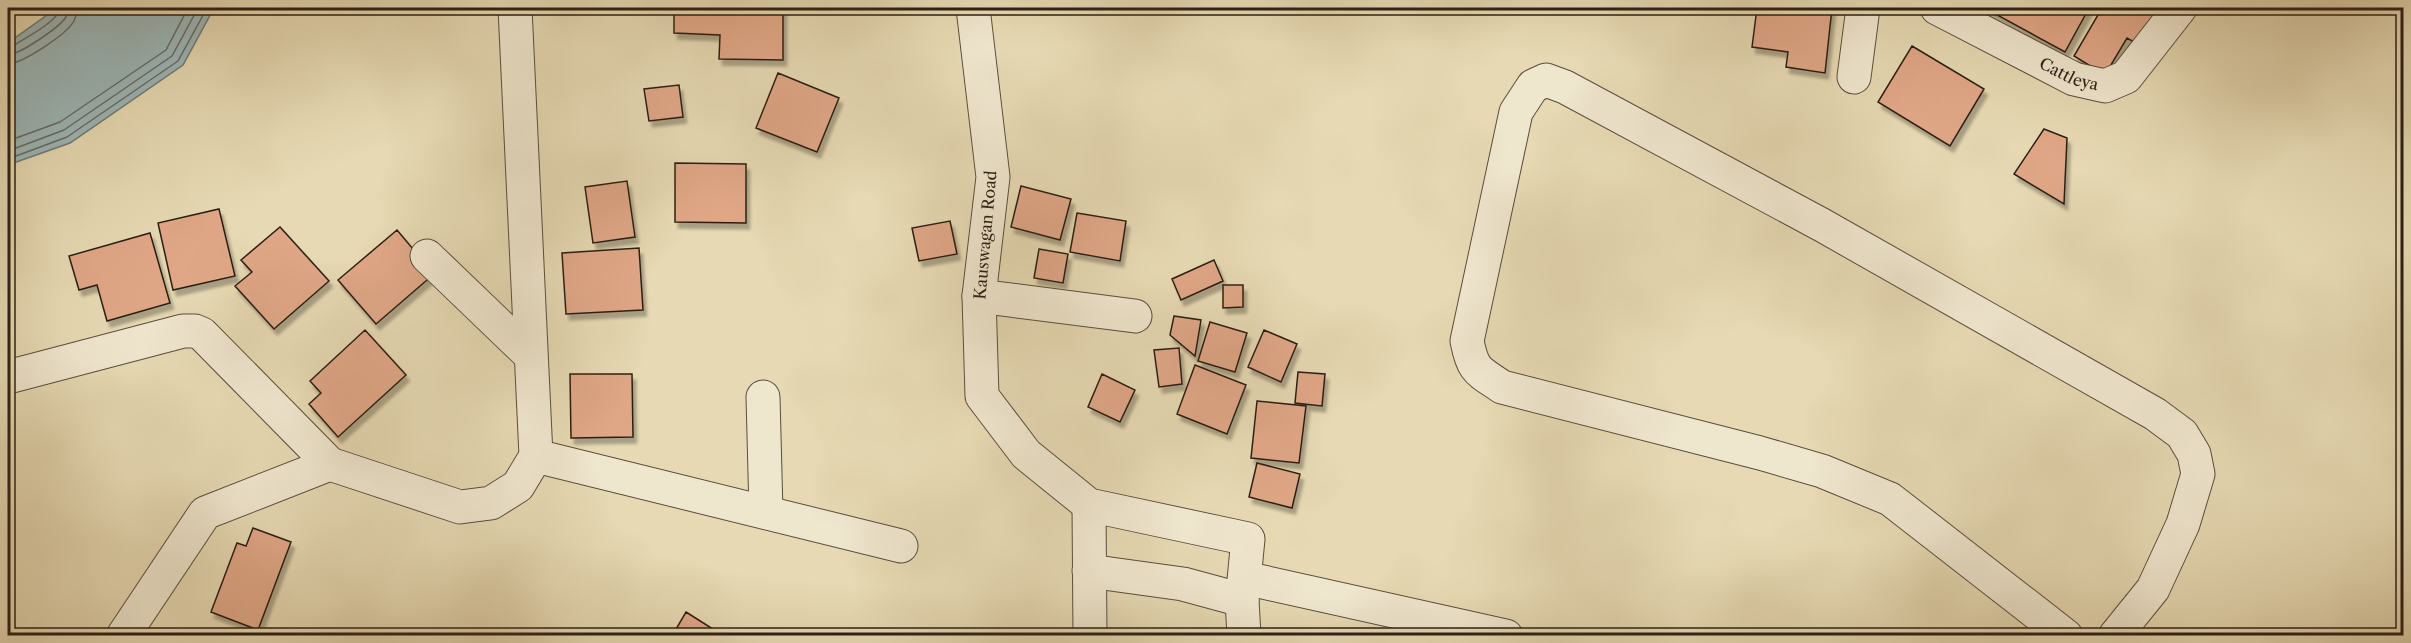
<svg xmlns="http://www.w3.org/2000/svg" width="2411" height="643" font-family="'Libre Caslon Text',serif">
<style>
.water{fill:#9cb7b8;stroke:#6f7a77;stroke-width:1.5}
.lines{fill:none;stroke-linecap:round;stroke-linejoin:round}
.shore{stroke:#646b66;stroke-width:1.5}
.building{fill:#e0a787;stroke:#2c1f15;stroke-width:1.5;filter:url(#shadow)}
.minor-casing{stroke:#5a4e3c;stroke-width:35}
.minor{stroke:#efe6ce;stroke-width:33}
.labels{text-anchor:middle;stroke-width:6;stroke-linejoin:round;paint-order:stroke}
.street-label{font-size:16px;fill:#2c1f15;stroke:#efe6ce}
</style>
<defs>
<filter id="shadow"><feDropShadow dx="3.5" dy="6" stdDeviation="1.5" flood-color="#0004"/></filter>
</defs>
<rect width="100%" height="100%" fill="#e6d9b3"/>
<filter id="stains"><feTurbulence type="fractalNoise" baseFrequency=".00333" numOctaves="4"/><feColorMatrix values="0 0 0 0 .2 0 0 0 0 .09 0 0 0 0 .02 0 0 0 .5 -.17"/></filter>
<radialGradient id="worn" r=".72"><stop offset=".6" stop-color="#630" stop-opacity="0"/><stop offset="1" stop-color="#630" stop-opacity=".3"/></radialGradient>
<path class="water" d="M57,8h157l-31,57 -113,78 -62,22v-122z"/>
<g class="lines">
<path class="shore" d="M8,47l5,-1c12,-8 46,-25 47,-38
M8,55c12,-1 51,-27 58,-38 2,-4 2,-5 2,-9
M8,64c15,-1 58,-29 66,-43 2,-4 3,-9 3,-13
M8,141l52,-19 106,-72 22,-42
M8,151l56,-21 108,-74 26,-48
M8,159l59,-22 111,-76 29,-53"/>
</g>
<path class="building" d="M674,8h109v52l-64,-1 1,-24 -46,-2z
M1757,8h75l-7,65 -39,-6 2,-15 -36,-5z
M1989,8h100l-24,44 -77,-42z
M2102,8h43l16,9 -18,30 -16,-9 -22,37 -31,-19z
M1912,46l72,43 -34,57 -72,-44z
M778,73l61,25 -22,54 -61,-24z
M679,85l4,32 -34,4 -5,-32z
M2044,129l23,9 -3,66 -50,-30z
M675,163l71,1v59l-71,-1z
M627,181l8,56 -42,6 -8,-56z
M1021,186l50,13 -11,41 -49,-13z
M219,209l16,67 -62,14 -15,-67z
M1077,213l49,8 -6,40 -50,-9z
M950,221l7,33 -38,7 -7,-33z
M280,227l49,54 -55,48 -39,-43 17,-14 -11,-12z
M397,230l37,44 -58,50 -38,-44z
M150,233l20,70 -63,18 -10,-36 -18,5 -10,-34z
M639,248l4,62 -77,4 -4,-61z
M1039,249l29,5 -5,29 -29,-5z
M1214,260l9,21 -42,19 -9,-21z
M1223,285h20v22l-20,1z
M1174,316l27,4 -6,36 -25,-21z
M1210,322l37,11 -12,39 -37,-11z
M365,330l41,45 -68,62 -29,-33 12,-11 -11,-12z
M1264,330l33,14 -16,38 -33,-15z
M1179,348l3,36 -23,3 -5,-37z
M1195,365l51,20 -19,49 -50,-20z
M1298,372l27,2 -3,32 -27,-3z
M570,374h62l1,63 -62,1z
M1102,374l33,16 -15,32 -32,-15z
M1257,401l49,5 -7,57 -48,-5z
M1257,463l43,11 -8,34 -43,-11z
M253,528l38,14 -33,88 -47,-18 26,-69 9,3z
M686,612l38,24h-52z"/>
<g class="lines">
<g class="minor-casing">
<g id="minor">
<path d="M973,8l20,169 -14,119 3,100 44,58 63,51 159,34 -6,61 2,36"/>
<path id="s1" d="M1937,8l137,71 31,7 21,-9 54,-69"/>
<path d="M1854,77l9,-69"/>
<path d="M427,256l102,98"/>
<path d="M979,296l156,20"/>
<path d="M8,377l175,-46h12l7,3 128,130"/>
<path d="M763,397l3,115"/>
<path d="M536,456l365,90"/>
<path d="M1089,505l1,131"/>
<path d="M1089,571l94,13 59,16"/>
<path d="M1245,578l261,58"/>
<path d="M123,636l82,-123 125,-49 130,43 31,-4 27,-17 18,-30 -21,-448"/>
<path d="M2066,636l-176,-137 -68,-28 -62,-18 -258,-66c-25,-17 -29,-16 -35,-46l49,-229 17,-26 13,-6 19,7 257,138 333,189 27,20 12,20 4,20 -15,50 -30,65 -38,47"/>
</g>
</g>
<use href="#minor" class="minor"/>
</g>
<g class="labels">
<g class="street-label">
<text dy="6" stroke="none"><textPath href="#s1" startOffset="148">Cattleya</textPath></text>
<text transform="translate(985 235) rotate(-85)" y="6">Kauswagan Road</text>
</g>
</g>
<rect width="2411" height="643" fill="none" stroke="#e6d9b3" stroke-width="30"/>
<rect x="9" y="9" width="2393" height="625" fill="none" stroke="#2c1f15" stroke-width="3"/>
<rect x="15" y="15" width="2381" height="613" fill="none" stroke="#2c1f15" stroke-width="1.5"/>
<rect width="100%" height="100%" filter="url(#stains)"/>
<rect width="100%" height="100%" fill="url(#worn)"/>
</svg>
